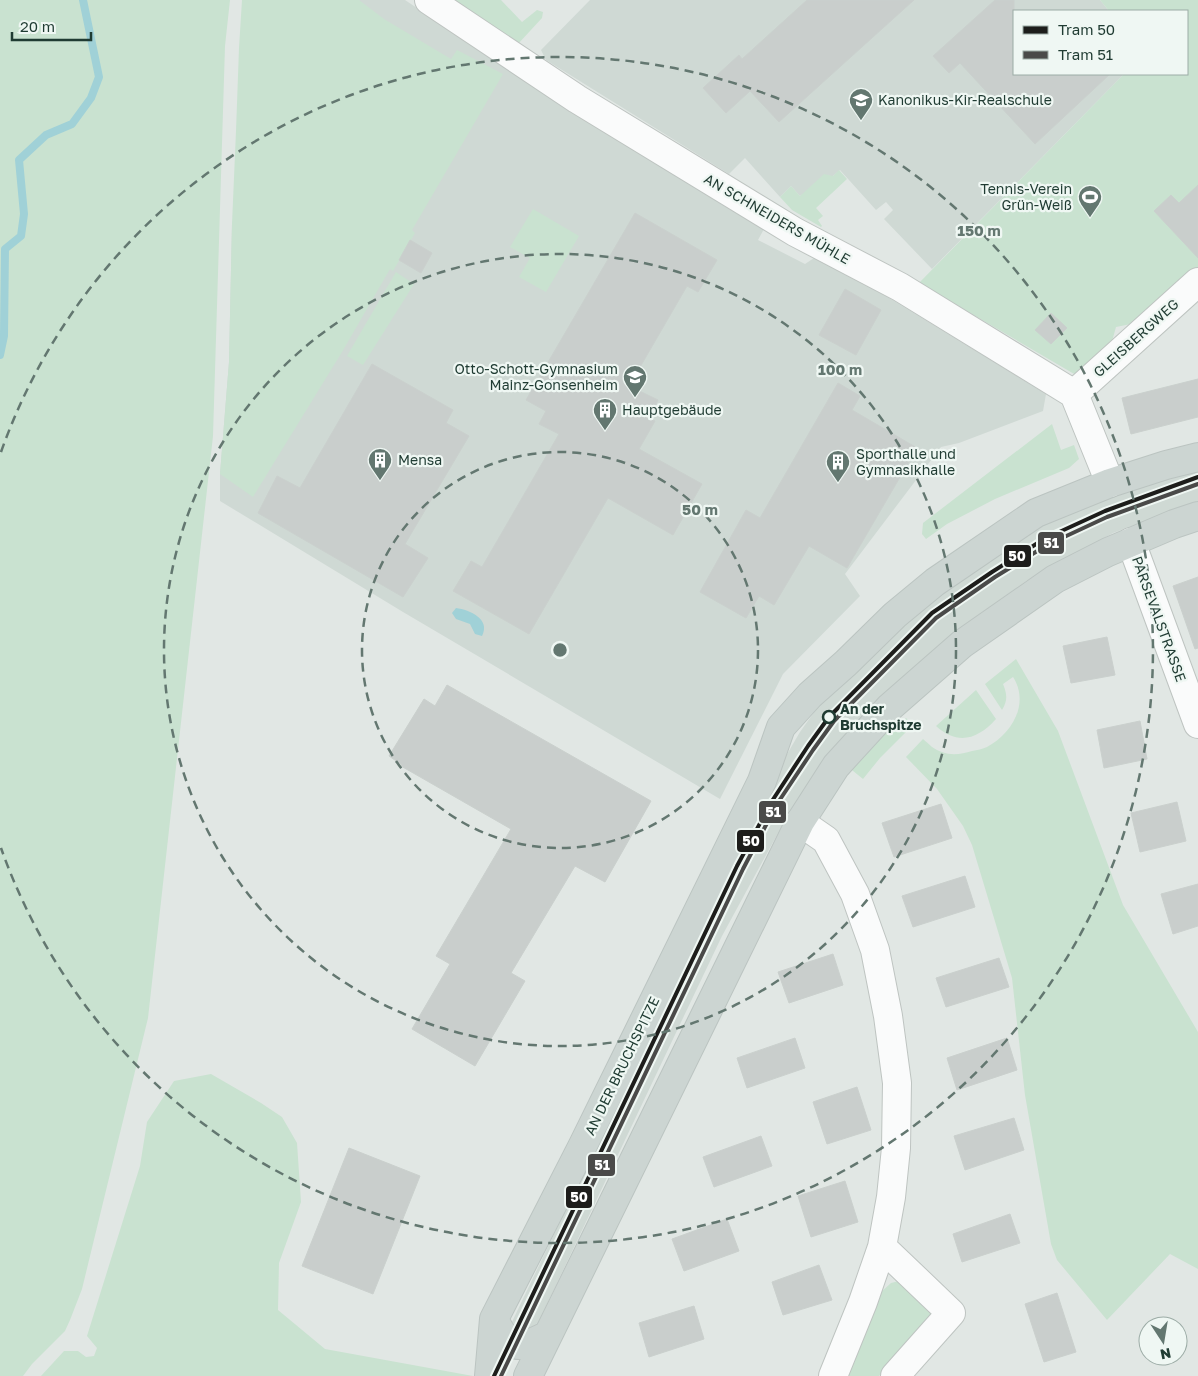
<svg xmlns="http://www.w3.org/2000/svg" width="1198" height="1376" font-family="'Golos Text',sans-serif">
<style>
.built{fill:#cfd9d4}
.green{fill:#c9e2d0}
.water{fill:#a0d1d7}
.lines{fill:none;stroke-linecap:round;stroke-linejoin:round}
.stream{stroke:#a0d1d7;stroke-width:8}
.building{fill:#c9cecc;stroke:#cad0cd}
.minor-casing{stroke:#bec4c1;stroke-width:30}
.major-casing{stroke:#bbc4c1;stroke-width:30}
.minor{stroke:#fafbfb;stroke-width:28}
.major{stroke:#ccd5d2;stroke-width:28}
.tram-1-casing{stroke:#eff7f3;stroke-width:8}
.tram-2-casing{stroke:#eff7f3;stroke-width:8}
.tram-1{stroke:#1d1d1b;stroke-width:4}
.tram-2{stroke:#4a4a49;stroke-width:4}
.ring{fill:none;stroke:#637770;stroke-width:2.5;stroke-dasharray:9 6}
.stop-dot{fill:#eff7f3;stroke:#1f3b32;stroke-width:2.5}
.labels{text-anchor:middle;stroke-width:4.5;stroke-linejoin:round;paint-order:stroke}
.poi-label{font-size:14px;fill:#1f3b32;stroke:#eff7f3;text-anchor:start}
.street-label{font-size:14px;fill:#1f3b32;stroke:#eff7f3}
.stop-label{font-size:14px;font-weight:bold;fill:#1f3b32;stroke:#eff7f3;text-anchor:start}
.centre{fill:#637770;stroke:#eff7f3;stroke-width:2.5}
.ring-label{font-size:15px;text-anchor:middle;font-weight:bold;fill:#637770;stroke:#eff7f3;stroke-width:4.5;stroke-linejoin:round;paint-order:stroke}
.line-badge{stroke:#eff7f3;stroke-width:2}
.badge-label{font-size:14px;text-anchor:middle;font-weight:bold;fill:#fff}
</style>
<rect width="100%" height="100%" fill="#e1e7e4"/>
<path class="built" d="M299,0h106l103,69 216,137 40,23 -6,11 47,24 12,-8 15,7 214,131 -3,17 -84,32 -18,4 -96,127 15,22 -77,78 -63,125 -317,-187 -183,-111v-27l9,-112 3,-138z
M590,0h510l9,11h-95v63h110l-192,195 -48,-50 9,-9 -7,-8 -10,8 -36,-40 -7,6 -33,20 -9,-10 -11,11 -35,-39 -16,16 -183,-114 -5,-10z
M1198,466v35l-85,32 -87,48 -56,40 -36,29 -42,41 -70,78 -32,42 -68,125 -185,389 -13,7 -10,-4 -3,-4 258,-539 31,-53 22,-31 83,-85 126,-87 65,-30z"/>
<path class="green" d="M0,0h230l-5,46 -12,390 -65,582 -66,271 -12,31 -5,11 -33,33 -9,12h-23z
M242,0h117l25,19 67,40 6,-9 46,24 -91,156 3,3 -22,38 -3,-2 -48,83 -89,145 -33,-23 9,-112 3,-138 4,-93 3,-83z
M452,0h49l21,22 15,-12 6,2 -1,6 -24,26z
M1100,0h98v268l-57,54 -25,5 -7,25 -28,26 -162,-95 205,-209h63v-63h-78z
M839,170l8,9 -31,29 7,8 -5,4 4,6 -1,1 -29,-17 -12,-13 11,-11 9,10 24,-22 9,2z
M533,209l46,27 -33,56 -27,-15 11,-19 -20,-11z
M396,272l18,12 -51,81 -16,-9z
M1052,424l9,26 13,-5 5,14 -10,9 -74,31 -48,25 -21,15 -4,-5 1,-11z
M1016,659l42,72 65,174 75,127v237l-28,-15 -63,66 -50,-60 -6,-16 -26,-149 -13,-117 -40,-133 -9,-19 -26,-37 -31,-32 17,-18c6,5 11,11 19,13 10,4 20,2 30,-1 5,-1 11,-2 15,-4 25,-13 43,-44 26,-70l-10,7c4,10 5,16 -1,26l-17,-26z
M976,690l20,29c-18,20 -38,27 -60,7z
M906,718l7,7 -33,33 -17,21 -16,-13 36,-34z
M211,1074l50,29 21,14 15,26 4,59 -22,61 -1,47 47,39 148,27h-432l23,-25h14l8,6 8,-1 3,-8 -10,-12 53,-170 7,-44 27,-41z
M899,1281l34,32 -2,7 -52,56h-34l35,-83 11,-10z"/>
<path class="water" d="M456,608c14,2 35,11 26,28l-7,-2 -5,-10 -14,-5 -4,-6z"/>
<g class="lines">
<path class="stream" d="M0,355l4,-19 1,-87 16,-13 3,-22 -5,-54 27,-25 26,-11 19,-26 8,-21 -16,-77"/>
</g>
<path class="building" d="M807,0h107l-135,122 -29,-31 -24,22 -23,-25 36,-33 3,4z
M995,0h19v74h96l-75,70 -75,-81 -11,10 -16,-17z
M1198,185v73l-44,-47 17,-16 8,8z
M635,213l82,47 -19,32 -11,-6 -58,100 29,14 -9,18 6,3 -16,28 63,35 -29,51 -65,-37 -79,136 -76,-43 18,-30 11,6 77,-133 -20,-10 7,-13 -20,-11z
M410,240l22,13 -11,20 -22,-13z
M845,289l36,21 -25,45 -37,-20z
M1051,313l16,15 -16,16 -16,-14z
M372,364l81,46 -7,13 23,13 -64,108 23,14 -25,39 -145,-84 19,-37 23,12z
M1198,379v38l-67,17 -9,-36z
M838,383l22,13 -8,14 65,38 -70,120 -38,-22 -35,59 -15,-9 -13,22 -46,-26 46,-82 14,8z
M1198,577v71l-3,1 -22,-63z
M1107,637l8,38 -44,8 -8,-37z
M447,685l204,116 -46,81 -30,-16 -64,107 14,8 -50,85 -63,-37 38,-65 -14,-8 75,-127 -110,-63 1,-1 -13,-9 35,-57 11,7z
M1140,721l7,38 -43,9 -7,-38z
M1177,802l9,39 -46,11 -9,-39z
M941,804l11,34 -58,19 -12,-34z
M965,876l10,31 -62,20 -11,-31z
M1198,884v42l-25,8 -12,-40z
M833,954l10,31 -54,18 -11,-31z
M999,958l10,29 -63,20 -10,-29z
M795,1038l10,30 -58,20 -10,-30z
M1007,1038l10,32 -60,20 -10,-32z
M857,1087l14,43 -44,14 -14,-42z
M1014,1118l10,32 -59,20 -11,-34z
M761,1136l11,30 -58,21 -11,-30z
M349,1148l71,28 -47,118 -71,-28z
M845,1181l13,41 -47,15 -13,-41z
M1010,1214l10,29 -58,19 -9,-28z
M727,1219l12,32 -55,20 -12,-32z
M819,1265l13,35 -49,15 -11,-33z
M1057,1293l19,59 -32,10 -19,-58z
M694,1306l10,33 -55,18 -10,-34z"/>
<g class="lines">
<g class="minor-casing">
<path id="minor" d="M429,0l148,99 218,133 105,55 174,107 36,89
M1074,394l124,-112
M1131,542l67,182
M800,822l26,18 29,54 20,56 13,66 9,67 -1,65 -5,49 -9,50 -19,55 -30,74
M882,1247l69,66 -56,63"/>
</g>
<g class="major-casing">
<path id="major" d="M494,1319c15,32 25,31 54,16
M489,1376l5,-57 89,-174 179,-364 19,-54 29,-32 36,-32 49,-48 40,-33 101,-69 74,-30 56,-18 32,-8
M528,1376l272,-554 36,-56 54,-59 72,-63 93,-65 53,-27 66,-28 24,-8"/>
</g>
<use href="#minor" class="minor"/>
<use href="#major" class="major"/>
<g class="tram-1-casing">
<path id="tram-1" d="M494,1376l243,-510 35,-65 36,-55 21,-29 103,-104 60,-41 52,-33 61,-28 93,-34"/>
</g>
<g class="tram-2-casing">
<path id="tram-2" d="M501,1376l242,-507 34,-65 36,-54 21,-29 102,-103 59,-41 52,-32 60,-28 91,-33"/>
</g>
<use href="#tram-1" class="tram-1"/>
<use href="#tram-2" class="tram-2"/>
</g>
<g class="ring">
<circle cx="560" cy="650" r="198"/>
<circle cx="560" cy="650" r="396"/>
<path d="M1 452A593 593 0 1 1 1 848"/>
</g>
<defs>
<g id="school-pin" transform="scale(1.25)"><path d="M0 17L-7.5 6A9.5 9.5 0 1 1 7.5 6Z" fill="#637770" stroke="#eff7f3"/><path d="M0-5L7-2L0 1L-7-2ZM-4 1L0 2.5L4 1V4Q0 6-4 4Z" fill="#fff"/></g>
<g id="stadium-pin" transform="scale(1.25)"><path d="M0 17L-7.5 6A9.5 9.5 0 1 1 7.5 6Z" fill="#637770" stroke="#eff7f3"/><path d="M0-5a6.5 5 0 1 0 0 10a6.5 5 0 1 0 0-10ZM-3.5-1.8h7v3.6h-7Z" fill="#fff"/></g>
<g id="building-pin" transform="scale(1.25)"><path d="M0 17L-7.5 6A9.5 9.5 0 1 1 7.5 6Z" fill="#637770" stroke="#eff7f3"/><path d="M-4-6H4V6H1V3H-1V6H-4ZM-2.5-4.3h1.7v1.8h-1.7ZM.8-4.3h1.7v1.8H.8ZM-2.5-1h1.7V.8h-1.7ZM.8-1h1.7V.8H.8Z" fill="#fff"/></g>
</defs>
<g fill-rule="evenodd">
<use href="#school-pin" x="861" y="100"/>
<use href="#stadium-pin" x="1090" y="197"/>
<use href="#school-pin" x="635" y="377"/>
<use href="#building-pin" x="605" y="410"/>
<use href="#building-pin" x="380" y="460"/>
<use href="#building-pin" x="838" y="462"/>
</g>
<circle class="stop-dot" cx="829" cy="717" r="6"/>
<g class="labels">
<g class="poi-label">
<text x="878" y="105">Kanonikus-Kir-Realschule</text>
<text x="1072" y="194" text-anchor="end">Tennis-Verein<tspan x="1072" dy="16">Grün-Weiß</tspan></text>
<text x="618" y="374" text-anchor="end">Otto-Schott-Gymnasium<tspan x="618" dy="16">Mainz-Gonsenheim</tspan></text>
<text x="622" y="415">Hauptgebäude</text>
<text x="856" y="459">Sporthalle und<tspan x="856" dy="16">Gymnasikhalle</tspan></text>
<text x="398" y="465">Mensa</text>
</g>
<g class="street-label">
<text transform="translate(777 219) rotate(30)" y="5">AN SCHNEIDERS MÜHLE</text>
<text transform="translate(1136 338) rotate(-42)" y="5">GLEISBERGWEG</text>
<text transform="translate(1159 619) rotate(70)" y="5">PARSEVALSTRASSE</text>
<text transform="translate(622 1066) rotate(-64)" y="5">AN DER BRUCHSPITZE</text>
</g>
<g class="stop-label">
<text x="840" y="714">An der<tspan x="840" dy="16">Bruchspitze</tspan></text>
</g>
</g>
<circle cx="560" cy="650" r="8" class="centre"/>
<g class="ring-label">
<text x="979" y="236">150 m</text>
<text x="840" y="375">100 m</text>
<text x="700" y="515">50 m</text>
</g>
<g class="line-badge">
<rect x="1037" y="531" width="28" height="24" rx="5" fill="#4a4a49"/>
<rect x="1003" y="544" width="29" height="24" rx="5" fill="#1d1d1b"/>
<rect x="758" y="800" width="29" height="24" rx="5" fill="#4a4a49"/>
<rect x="736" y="829" width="29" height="24" rx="5" fill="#1d1d1b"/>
<rect x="587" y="1153" width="29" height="24" rx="5" fill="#4a4a49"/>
<rect x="565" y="1185" width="28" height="24" rx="5" fill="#1d1d1b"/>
</g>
<g class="badge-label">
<text x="1051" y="548">51</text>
<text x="1017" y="561">50</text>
<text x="773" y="817">51</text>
<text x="751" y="846">50</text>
<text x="602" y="1170">51</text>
<text x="579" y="1202">50</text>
</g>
<rect x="1013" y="10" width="175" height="65" fill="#eff7f3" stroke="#9caca6"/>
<rect x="1023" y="26" width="25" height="8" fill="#1d1d1b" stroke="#9caca6"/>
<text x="1058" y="35" font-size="15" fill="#1f3b32">Tram 50</text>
<rect x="1023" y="51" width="25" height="8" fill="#4a4a49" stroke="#9caca6"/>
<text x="1058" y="60" font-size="15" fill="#1f3b32">Tram 51</text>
<g transform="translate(1163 1341) rotate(168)"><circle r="24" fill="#eff7f3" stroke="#9caca6"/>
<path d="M0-4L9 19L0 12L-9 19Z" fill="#637770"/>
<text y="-8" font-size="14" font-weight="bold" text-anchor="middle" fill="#1f3b32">N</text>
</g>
<path d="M12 32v8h79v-8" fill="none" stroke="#1f3b32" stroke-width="2.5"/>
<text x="20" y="32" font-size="15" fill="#1f3b32" stroke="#eff7f3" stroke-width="4" paint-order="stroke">20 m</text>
</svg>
